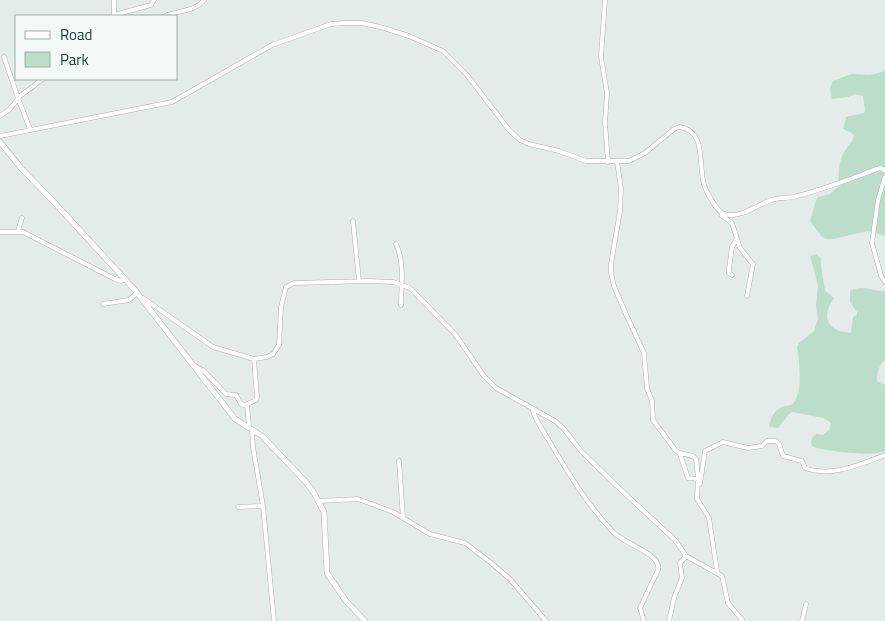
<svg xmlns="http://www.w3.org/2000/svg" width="885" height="621" font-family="'Titillium Web',sans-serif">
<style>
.green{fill:#bcddc9}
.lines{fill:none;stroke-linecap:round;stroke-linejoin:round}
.street-casing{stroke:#a6b4b1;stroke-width:5}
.secondary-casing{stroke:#a1b8b3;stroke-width:6}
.street{stroke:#fff;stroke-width:4}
.secondary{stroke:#fff;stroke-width:5}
</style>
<rect width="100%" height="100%" fill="#e3ece9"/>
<path class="green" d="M885,71v165l-17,-5 -35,8h-7l-4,-2 -12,-16 6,-21 2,-3 12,-3 9,-8c-1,-12 -1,-25 7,-37 3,-5 7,-7 8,-14l-4,-3 -7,-3 3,-12 18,-4 1,-3 -2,-14 -8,-2 -7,3 -16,2 -2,-11 3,-7 18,-7 19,1z
M816,254l5,5v8l4,23 9,8c-14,20 -6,34 17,35l2,-16 4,-2v-3l-7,-10v-11c11,-7 22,0 35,0v69c-6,4 -8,14 -8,21l8,4v66c-14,6 -57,0 -72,-4 -3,-5 -2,-9 3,-13l7,1 6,-5 2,-7 -7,-5 -32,-6 -4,3 -10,13 -9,-1c2,-10 5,-18 16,-21 1,0 6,-1 7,-2 12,-9 7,-44 5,-57l2,-4 15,-12 4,-12 -2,-13 2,-21 -8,-29z"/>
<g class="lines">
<g class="street-casing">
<path id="street" d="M114,0v16
M605,0l-4,57 6,36 -2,30 3,39
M114,15l37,-10 3,-5
M165,16c11,-5 32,-5 39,-16
M4,57l14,41 12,31
M0,116l10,-7 10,-13 23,-17
M0,136l172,-34 100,-57 59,-21 14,-1h17l22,5 25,8 34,15 24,24 42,55 11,10 9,4 30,7 27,10h43l16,-8 29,-24 5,-2c26,3 20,33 24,53 1,9 6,16 11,24 3,4 5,8 10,10 16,5 33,-9 47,-14 8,-3 17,-1 26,-4 28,-7 55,-18 83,-28l3,1 2,2
M617,162l4,26 -1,23 -9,53v9l3,13 11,26 19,41 3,35 5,13 1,19 23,31c7,5 16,2 20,8l2,19 -1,21 12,19 8,53
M885,177l-7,23 -6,43 9,33 4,6
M721,212l1,4 10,7 8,25 13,16 -6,32
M353,221l6,60
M18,231l4,-13
M0,232h23l92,47 6,2 4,-2
M396,244c9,20 5,39 5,61
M732,275l-3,-2v-4l3,-22 4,-7
M143,298l70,49 41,12 13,-2 6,-3 6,-9 2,-38 5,-20 8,-4 75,-2 24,1 17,6 45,46 29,42 12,12 59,33 8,7 19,24 39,38 54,50 11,16 36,20 6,27 15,18
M103,304l26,-4 8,-7
M195,366l9,5 22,23 10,1 5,9 6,2
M532,408c3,12 10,21 16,31 21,35 37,63 66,94 11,11 48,21 44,37l-18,38 4,13
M249,427l-2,-23 9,-4 1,-3 -3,-38
M252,429l1,18 10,59 11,115
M680,454l8,24 10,1
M399,461l4,57
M700,484l5,-33 18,-9 25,6 14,-2 5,-5h9l3,3 4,12 19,5 3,7c26,10 56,-4 80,-13
M319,501l39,-2 35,13 37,22 35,9 25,19 20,17 36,42
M238,507l25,-1
M669,621l5,-23 8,-20 -2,-15 6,-7
M802,621l4,-17"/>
</g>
<g class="secondary-casing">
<path id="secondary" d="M0,142l21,26 30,31 83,90 101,130 27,17 43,45 9,12 10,19 3,61 19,28 19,20"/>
</g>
<use href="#street" class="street"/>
<use href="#secondary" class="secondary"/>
</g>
<rect x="15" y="15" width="162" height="65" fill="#f3f9f7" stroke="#a0aeab"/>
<rect x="25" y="31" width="25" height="8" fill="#ffffff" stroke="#a0aeab"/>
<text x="60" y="40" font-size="15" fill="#233d3a">Road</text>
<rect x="25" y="52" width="25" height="15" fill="#bcddc9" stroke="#a0aeab"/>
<text x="60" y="65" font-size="15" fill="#233d3a">Park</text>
</svg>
